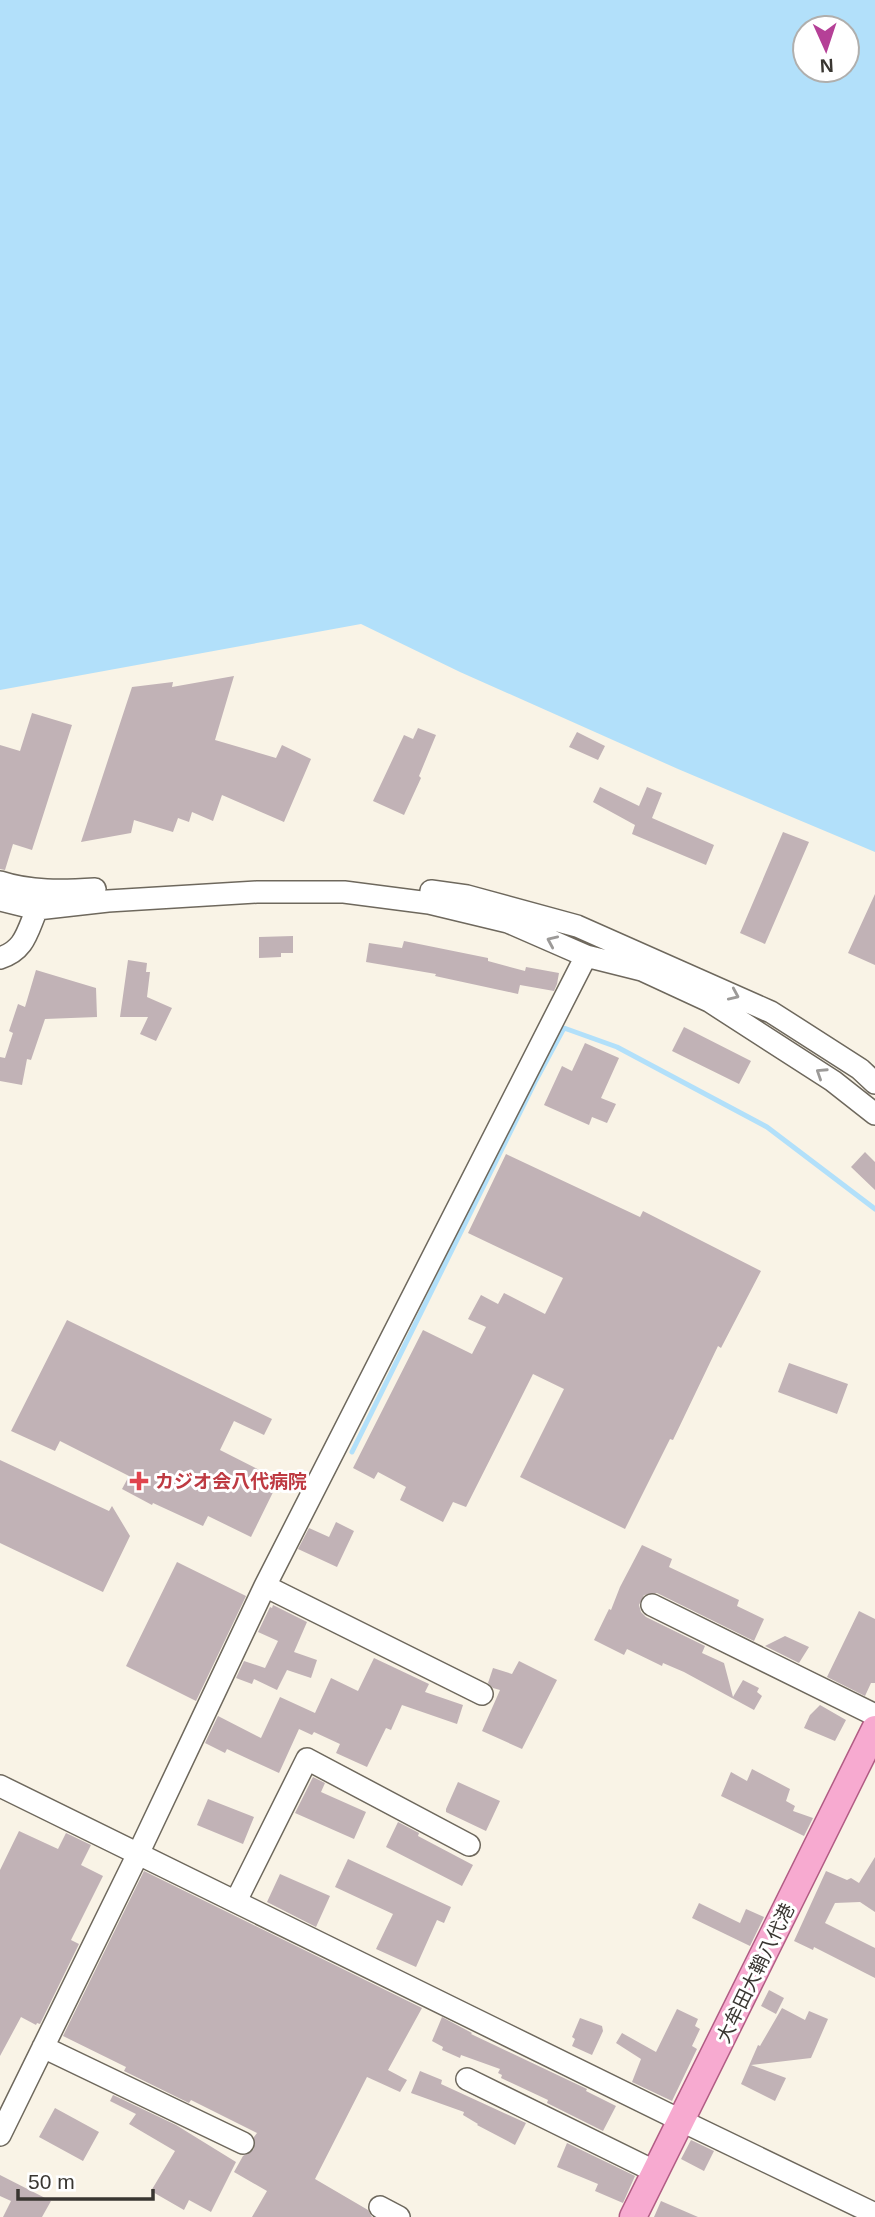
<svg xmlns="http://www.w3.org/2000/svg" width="875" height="2217" font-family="Arial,'Noto Sans JP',sans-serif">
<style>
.water{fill:#b2e0fa;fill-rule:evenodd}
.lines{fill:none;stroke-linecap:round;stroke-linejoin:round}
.stream{stroke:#b2e0fa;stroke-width:5}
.building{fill:#c1b2b6}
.minor-casing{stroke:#6e685d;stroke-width:24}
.major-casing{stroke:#b15c84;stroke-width:29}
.minor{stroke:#fff;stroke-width:21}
.major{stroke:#f7aad0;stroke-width:26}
.oneway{stroke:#9c9a98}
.health-dot{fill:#e0444e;stroke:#fff;stroke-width:2.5}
.labels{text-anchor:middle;stroke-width:6;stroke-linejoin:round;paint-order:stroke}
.health-label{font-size:19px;font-weight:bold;fill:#be3a42;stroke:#fff;text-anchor:start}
.street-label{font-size:19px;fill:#393631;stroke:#fff}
</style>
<rect width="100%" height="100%" fill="#f9f3e6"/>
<path class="water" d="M0,0h875v852l-197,-83 -218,-97 -99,-48 -361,66zM805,28h42v42h-42z"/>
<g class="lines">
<path class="stream" d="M352,1452l184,-372 28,-52 53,19 150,80 108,82"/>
</g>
<path class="building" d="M234,676l-19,64 61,18 6,-13 29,14 -27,63 -62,-27 -9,26 -21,-9 -3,10 -11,-4 -5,14 -39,-12 -3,13 -50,9 51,-155 41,-5 -1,5z
M32,713l40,12 -40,125 -19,-6 -8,26 -5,-1v-124l20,6z
M418,728l18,7 -17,41 2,2 -17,37 -31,-14 31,-66 9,4z
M577,732l28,14 -7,14 -29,-13z
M600,787l39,19 8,-19 15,6 -10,25 62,27 -8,20 -74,-31 3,-9 -42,-23z
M783,832l26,10 -44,102 -25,-11z
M875,894v71l-27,-12z
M293,936v17h-12v4l-22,1v-21z
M404,941l84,17v3l37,10 1,-4 33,6 -2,11 -3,7 -34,-6 -2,9 -83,-18 1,-2 -70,-12 3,-19 33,5z
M128,960l19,3 -1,9h4l-3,25 25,11 -16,33 -16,-7 8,-17h-28z
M36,970l60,18 1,29 -52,2 -14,41 -4,-1 -5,26 -22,-4v-24l5,1 8,-25 -4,-2 9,-27 7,3z
M684,1027l67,34 -12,23 -67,-33z
M585,1043l34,15 -18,40 15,6 -9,19 -15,-6 -3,8 -45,-20 18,-39 10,5z
M865,1152l10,10v28l-24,-23z
M506,1154l134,63 3,-6 118,60 -40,77 -3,-2 -45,94 -3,-1 -45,90 -105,-52 44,-88 -31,-15 -67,133 -13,-5 -10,20 -43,-22 6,-13 -28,-15 -4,7 -21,-11 70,-138 49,24 14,-27 -18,-8 13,-24 17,9 6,-11 41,21 18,-36 -95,-45z
M67,1320l205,99 -8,16 -30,-14 -14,29 59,30 -28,57 -43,-21 -5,10 -50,-23 -1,2 -30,-16 7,-13 -69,-35 -5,10 -44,-20z
M789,1363l59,21 -11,30 -59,-22z
M0,1460l109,51 3,-5 18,30 -27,56 -103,-49z
M336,1522l18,9 -17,36 -39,-18 11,-21 20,9z
M642,1545l30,14 -3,8 70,33 -2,6 27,13 -10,22 -97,-48 -13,2 -5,10 2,7 5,5 59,29 -3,7 22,10 9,34 10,-17 16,8 -2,4 5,4 -8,14 -70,-38 -21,-9 -1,3 -35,-17 -3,6 -30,-15 15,-31 2,1 9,-23z
M177,1562l69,34 -50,105 -70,-35z
M273,1605l34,17 -13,30 23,8 -6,18 -24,-8 -10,20 -23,-11 -2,5 -16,-6 8,-17 21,7 13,-27 -20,-9 12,-25 2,1z
M859,1611l16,8v64h-4l-6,13 -38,-19z
M785,1636l24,11 -10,16 -34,-17z
M374,1658l55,26 -4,8 38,13 -6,19 -55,-19 -11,25 -5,-2 -19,39 -31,-14 4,-9 -26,-12 -2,3 -13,-6 -20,44 -52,-24 -2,4 -20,-10 13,-27 43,22 19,-41 35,16 16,-35 27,13z
M519,1661l38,19 -35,69 -40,-18 18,-41 -7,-2 -5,-5 5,-15 19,6z
M820,1705l26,15 -11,21 -31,-13 6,-13z
M752,1769l38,20 -4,12 9,5 -2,5 20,7 -9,18 -83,-40 10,-24 16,9z
M313,1777l12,6 -4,9 45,20 -12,27 -59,-26z
M458,1782l42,19 -14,30 -40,-19v-3z
M208,1799l46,18 -11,27 -46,-19z
M398,1822l21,11 -1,3 55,29 -11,21 -76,-39z
M19,1831l39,18 8,-16 25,12 -10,20 22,11 -32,64 8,4 -39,80 -3,-1 -1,2 -15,-8 -21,39v-186z
M875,1857v55l-15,-10 -25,1 -10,20 50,25v30l-61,-31 -1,3 -19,-9 32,-70 21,9 4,-2 8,5z
M348,1859l103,48 -7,16 -7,-3 -21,47 -40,-18 17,-35 -58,-27z
M144,1871l278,137 -34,62 19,10 -7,12 -33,-15 -52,102 53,31 4,7h-120l15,-26 -33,-19 9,-16 11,-7v-12l3,-4 -66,-33 -2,3 -65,-32 2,-4 -63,-31z
M280,1874l50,22 -14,31 -49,-25z
M699,1903l41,20 6,-14 18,8 -14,29 -58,-28z
M769,1990l15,8 -8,16 -15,-8z
M782,2008l23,12 4,-9 19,8 -17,39 -60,7 35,13 -11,23 -34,-17 17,-39 2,1z
M677,2009l21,10 -3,7 5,3 -8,17 5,3 -25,52 -40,-19 9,-23 -25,-16 6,-10 34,19z
M442,2017l30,16 -1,1 116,55 -1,2 30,15 -13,25 -56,-28 1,-3 -47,-22 1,-3 -4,-2 2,-4 -39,-14 -1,3 -18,-8 1,-3 -11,-6z
M580,2018l22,8 1,5 -11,24 -20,-9 3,-7 -3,-2z
M420,2071l22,9 -1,4 85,39 -11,22 -38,-20 1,-1 -15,-9 1,-3 -53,-19z
M113,2095l63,30 60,37 -25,50 -22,-12 -5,10 -33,-19 24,-40 -46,-27 7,-10 -26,-13z
M55,2108l44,24 -16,29 -44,-24z
M691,2140l23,11 -10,20 -23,-12z
M567,2143l68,33 -12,27 -28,-12 3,-7 -41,-17z
M0,2175l51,26 -9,16h-39l8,-16 -11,-5z
M661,2201l37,16h-44z"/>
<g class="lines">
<g class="minor-casing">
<path id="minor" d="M0,882c30,10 63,9 95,7
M431,891l36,5 110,30 194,86 89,57 15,14
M0,900l37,9 71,-8 149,-9h87l85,11 79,19 78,34 56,14 67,31 124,80 42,33
M0,958c25,-8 27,-26 37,-49
M265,1586l217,108
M652,1605l223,110
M0,1786l682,335 193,93
M236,1901l71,-142 162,86
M43,2047l200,96
M467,2079l189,93
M0,2135l138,-281 127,-268 321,-630
M380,2207l19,10"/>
</g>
<g class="major-casing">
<path id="major" d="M633,2217l242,-488"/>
</g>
<use href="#minor" class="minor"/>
<use href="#major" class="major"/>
</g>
<defs><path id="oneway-chevron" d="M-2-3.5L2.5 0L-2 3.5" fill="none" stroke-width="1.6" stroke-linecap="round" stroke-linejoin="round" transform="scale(1.75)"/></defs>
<g class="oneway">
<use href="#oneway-chevron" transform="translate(552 941) rotate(-156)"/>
<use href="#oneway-chevron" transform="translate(734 995) rotate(24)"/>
<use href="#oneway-chevron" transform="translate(821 1073) rotate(-147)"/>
</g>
<path class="health-dot" d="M135.5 1470.5h7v7h7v7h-7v7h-7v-7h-7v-7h7z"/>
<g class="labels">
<g class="health-label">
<text x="155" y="1488">カジオ会八代病院</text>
</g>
<g class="street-label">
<text transform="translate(755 1973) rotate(-64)" y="7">大牟田大鞘八代港</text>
</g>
</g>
<g transform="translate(826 49) rotate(177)"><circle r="33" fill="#ffffff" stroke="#b0afad" stroke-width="2"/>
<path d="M0-5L12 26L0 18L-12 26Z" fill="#b54097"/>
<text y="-10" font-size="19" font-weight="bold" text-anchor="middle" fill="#393631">N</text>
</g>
<path d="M18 2189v10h135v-10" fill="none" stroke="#393631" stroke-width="3.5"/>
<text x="28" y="2189" font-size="21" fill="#393631" stroke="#ffffff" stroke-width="5" paint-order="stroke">50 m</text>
</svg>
